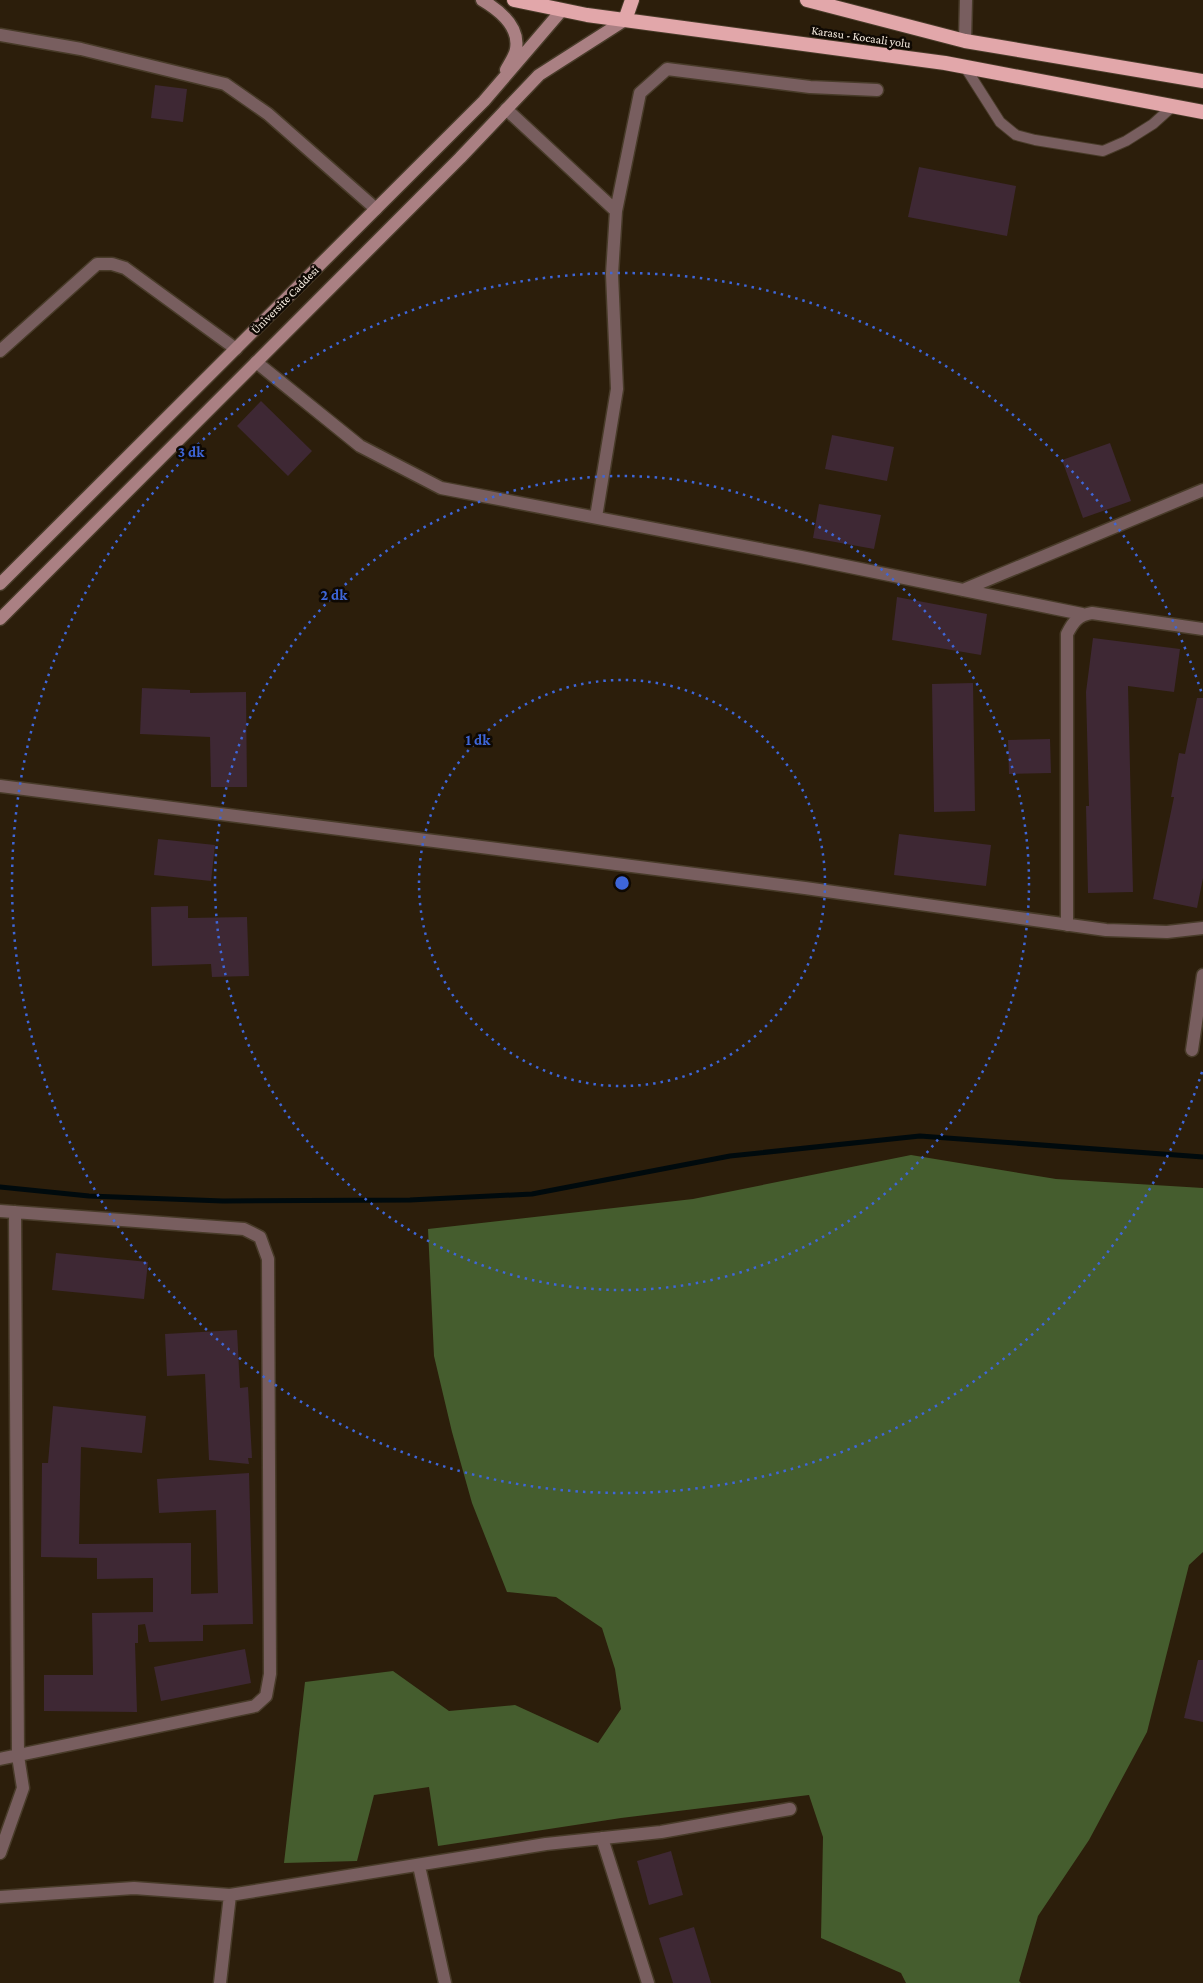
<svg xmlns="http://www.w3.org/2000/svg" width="1203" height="1983" font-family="'Crimson Pro',serif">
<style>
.forest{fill:#455d2e}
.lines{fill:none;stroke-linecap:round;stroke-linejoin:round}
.stream{stroke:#000a0d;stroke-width:5}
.building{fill:#3e2834}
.service-casing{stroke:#483b29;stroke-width:12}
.minor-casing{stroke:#483b29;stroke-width:15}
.secondary-casing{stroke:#483b29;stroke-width:15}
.trunk-casing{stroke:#483b29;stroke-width:16}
.service{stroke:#785e5f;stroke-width:10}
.minor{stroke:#785e5f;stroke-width:12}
.secondary{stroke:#aa8083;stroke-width:12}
.trunk{stroke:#e2a7aa;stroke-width:14}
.ring{fill:none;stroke:#3e66d9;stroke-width:2.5;stroke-dasharray:2.5 5}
.labels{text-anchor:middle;stroke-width:5;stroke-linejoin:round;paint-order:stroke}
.street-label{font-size:12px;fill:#f7ede1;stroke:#0f0903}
.centre{fill:#3e66d9;stroke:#0f0903;stroke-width:2.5}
.ring-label{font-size:15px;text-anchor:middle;font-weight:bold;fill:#3e66d9;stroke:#0f0903;stroke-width:5;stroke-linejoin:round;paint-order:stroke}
</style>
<rect width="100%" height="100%" fill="#2c1e0b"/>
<path class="forest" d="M911,1155l145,24 147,9v364l-14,13 -42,167 -58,108 -51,76 -19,65 2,2h-115l-5,-10 -80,-35 2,-101 -14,-42 -188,23 -183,28 -9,-59 -55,8 -17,66 -73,2 21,-181 88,-11 56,40 66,-6 83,38 23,-34 -6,-40 -13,-41 -46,-31 -49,-5 -35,-89 -20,-71 -18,-76 -6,-127 265,-30z"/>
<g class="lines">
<path class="stream" d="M0,1187l89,9 134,5 187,-1 122,-6 198,-38 190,-20 283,21"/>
</g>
<path class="building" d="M155,85l32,4 -4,33 -32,-4z
M919,167l97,19 -9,50 -99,-19z
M261,401l51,50 -24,25 -51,-50z
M832,435l62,12 -7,34 -62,-12z
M1110,443l21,58 -48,17 -21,-58z
M819,504l62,11 -7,34 -61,-11z
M897,597l90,17 -6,41 -89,-15z
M1093,638l87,11 -6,43 -46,-6 5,206 -45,1 -2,-87h3l-3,-114z
M973,683l2,128 -41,1 -2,-128z
M142,688l48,2v3l56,-1 1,95h-36l-1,-50 -70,-3z
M1197,698h6v180l-6,30 -44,-9 21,-102h-3l8,-44 6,1z
M1050,739l1,34 -42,1 -1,-34z
M899,834l92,11 -5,41 -92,-11z
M158,839l57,6 -4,36 -57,-6z
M188,906v12l59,-1 2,59 -37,1 -1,-13 -59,2 -1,-59z
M56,1253l92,9 -4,37 -92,-9z
M237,1330l3,58 8,-1 4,71h-4l1,6 -40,-4 -4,-86 -38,2 -2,-42z
M53,1406l93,10 -4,37 -61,-6 -2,97 112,-1v51l27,-1 -2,-83 -57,3 -2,-34 92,-6 4,151 -50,1v16l-54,1 -4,-18 -7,1v18h-3l2,69 -93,-1v-36h49l-1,-62 61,-1v-34l-56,1v-21l-56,-1 1,-94h6z
M245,1649l6,34 -90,18 -7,-34z
M1198,1660h5v62l-19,-4z
M671,1851l12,44 -34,10 -12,-44z
M694,1927l17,56h-38l-14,-45z"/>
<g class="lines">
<g class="service-casing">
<path id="service" d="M965,67l35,55 16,13 19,5 68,11 23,-10 27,-17 20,-18"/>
</g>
<g class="minor-casing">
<path id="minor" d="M0,35l81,14 144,35 43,30 108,95
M965,41l1,-41
M506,109l110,102
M0,351l97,-87h15l13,4 111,81
M256,362l104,84 81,42 360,69 281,57
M596,517l21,-128 -5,-115 4,-63 24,-118 27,-24 143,18 67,3
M963,590l240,-100
M0,786l805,102 301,42 61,2 36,-4
M1067,925v-291c6,-12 11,-19 25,-21l111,16
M1192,1050l11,-75
M0,1211l244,18 16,8 8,22 2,415 -4,22 -11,10 -255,53
M602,1838l46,145
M0,1853l23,-65 -5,-32 -3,-544
M419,1866l26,117
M0,1897l134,-9 96,7 316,-51 115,-12 129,-23
M220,1983l10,-88"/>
</g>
<g class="secondary-casing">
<path id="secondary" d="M482,0c17,10 38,26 34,49 -1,7 -7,15 -10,21
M0,584l484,-483 78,-91
M0,619l460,-461 79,-83 86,-55"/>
</g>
<g class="trunk-casing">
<path id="trunk" d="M514,0l73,15 358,48 258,49
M807,0l158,41 238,40
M625,20l7,-20"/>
</g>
<use href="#service" class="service"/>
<use href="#minor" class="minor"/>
<use href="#secondary" class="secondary"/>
<use href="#trunk" class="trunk"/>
</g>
<g class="ring">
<circle cx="622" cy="883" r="203"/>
<circle cx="622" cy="883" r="407"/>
<path d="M1202 1072A610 610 0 1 1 1202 694"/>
</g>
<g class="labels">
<g class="street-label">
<text transform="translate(861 37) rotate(8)" y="4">Karasu - Kocaali yolu</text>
<text transform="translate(285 300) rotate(-45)" y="4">Üniversite Caddesi</text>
</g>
</g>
<circle cx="622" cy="883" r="8" class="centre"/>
<g class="ring-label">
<text x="191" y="457">3 dk</text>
<text x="334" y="600">2 dk</text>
<text x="478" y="745">1 dk</text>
</g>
</svg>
